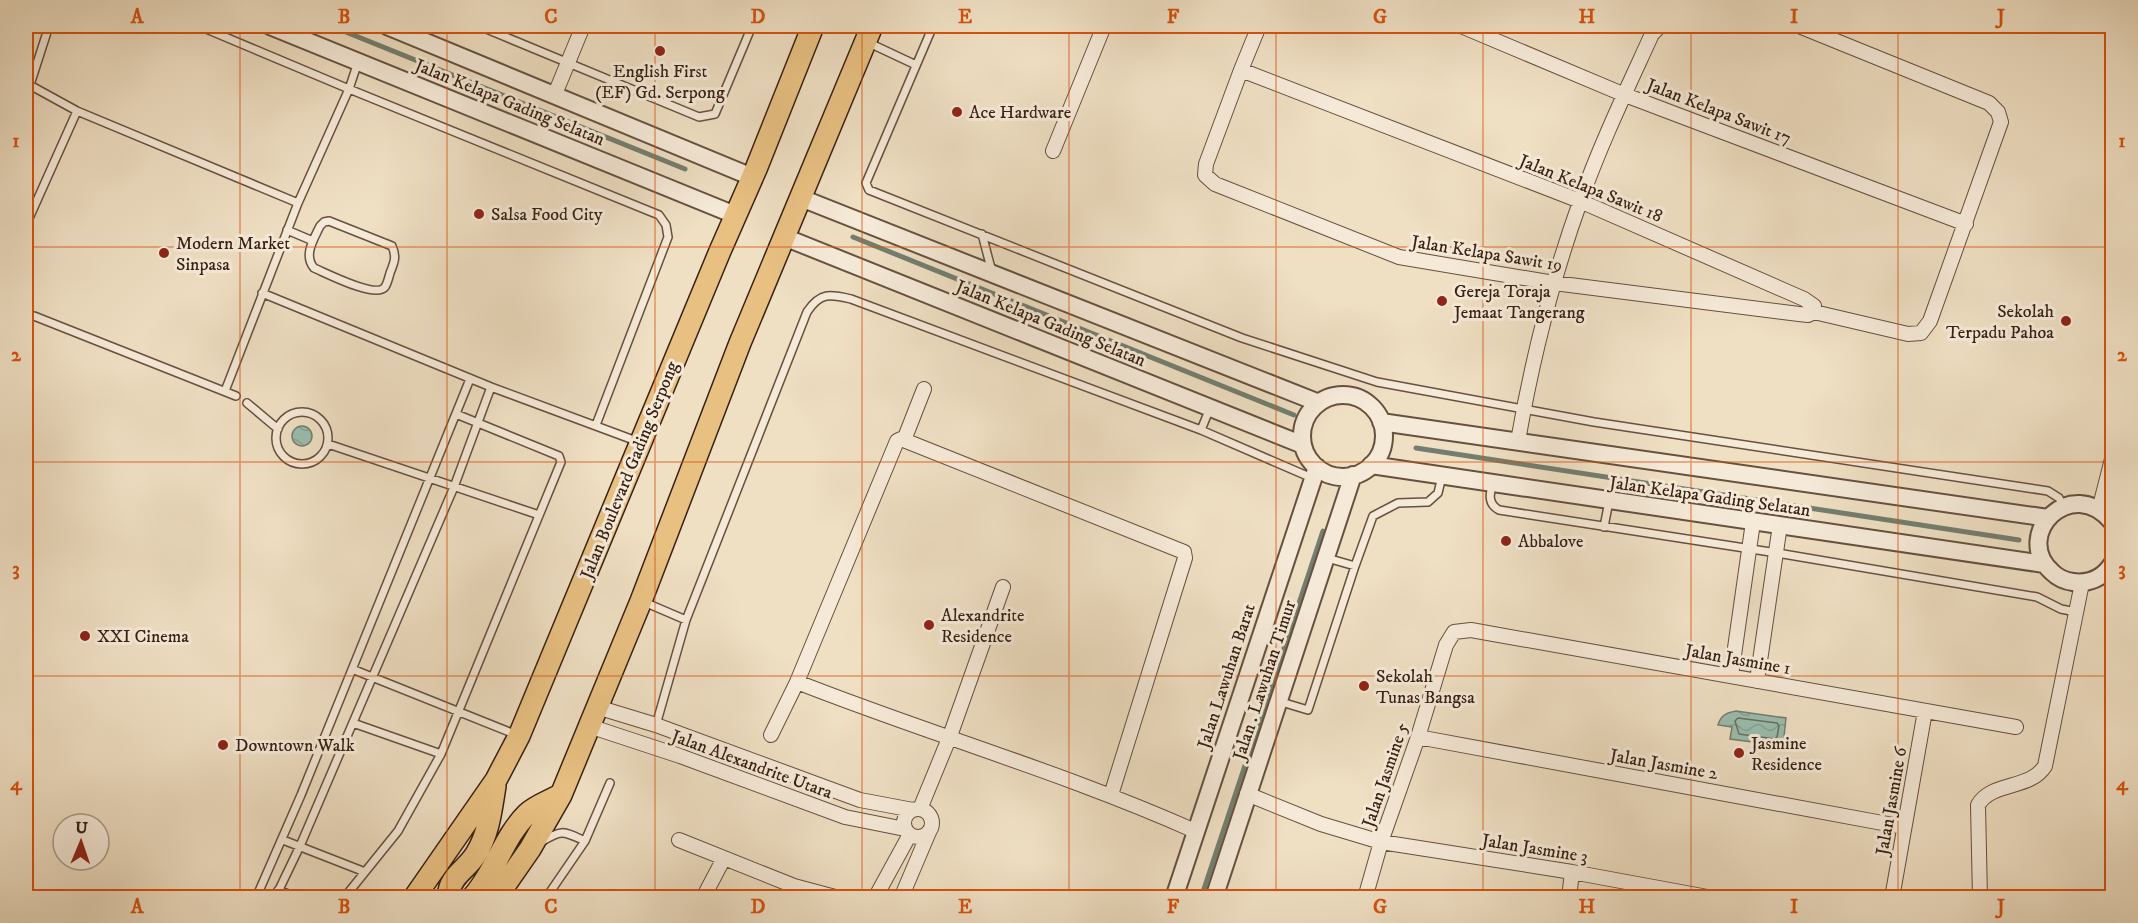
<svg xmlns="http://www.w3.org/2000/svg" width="2138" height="923" font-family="'IM FELL DW Pica',serif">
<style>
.water{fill:url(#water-waves);stroke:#737e70;stroke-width:1.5}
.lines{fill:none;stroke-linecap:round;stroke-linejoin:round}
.shore{stroke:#696e60;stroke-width:1.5}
.stream{stroke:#737e70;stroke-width:5}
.service-casing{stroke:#66503f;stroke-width:10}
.minor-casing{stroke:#66503f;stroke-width:16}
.tertiary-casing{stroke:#66503f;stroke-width:20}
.primary-casing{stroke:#382013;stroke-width:24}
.service{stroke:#f5ead8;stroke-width:7}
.minor{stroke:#f5ead8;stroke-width:14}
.tertiary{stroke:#f5ead8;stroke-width:16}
.primary{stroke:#e8c082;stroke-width:21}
.grid{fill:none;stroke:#d6530d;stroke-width:1.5;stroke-opacity:0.55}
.poi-dot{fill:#8f2418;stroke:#f5ead8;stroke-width:2}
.labels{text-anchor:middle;stroke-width:6;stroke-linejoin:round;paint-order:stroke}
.poi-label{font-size:18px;fill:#382013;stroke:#f5ead8;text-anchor:start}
.street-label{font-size:18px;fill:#382013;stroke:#f5ead8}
.neatline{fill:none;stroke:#d6530d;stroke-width:2}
.grid-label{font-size:20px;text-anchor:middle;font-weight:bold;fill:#d6530d}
</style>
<defs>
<pattern id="water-waves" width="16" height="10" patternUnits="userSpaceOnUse" patternTransform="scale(1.5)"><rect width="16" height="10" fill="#9abdae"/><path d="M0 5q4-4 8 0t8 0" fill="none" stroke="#85a295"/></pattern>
</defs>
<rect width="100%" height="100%" fill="#efdfc3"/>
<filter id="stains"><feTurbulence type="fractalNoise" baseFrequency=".00333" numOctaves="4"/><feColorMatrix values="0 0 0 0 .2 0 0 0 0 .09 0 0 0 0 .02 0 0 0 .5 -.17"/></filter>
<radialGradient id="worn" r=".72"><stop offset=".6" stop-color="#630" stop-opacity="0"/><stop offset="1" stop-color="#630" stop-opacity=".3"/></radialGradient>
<path class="water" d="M292 436a10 10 0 1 1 20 0a10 10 0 1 1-20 0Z
M1736,711l50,7 -3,28 -53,-7 2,-12 -14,-2c3,-10 8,-12 18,-14z"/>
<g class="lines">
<path class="shore" d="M1738,718l39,5 2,3 -2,11 -2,2 -36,-5 -4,-13z"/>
<path class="stream" d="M331,26l354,143
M853,237l441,178
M1416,448l603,92
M1201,898l122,-367"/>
<g class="service-casing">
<path id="service" d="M199,26l150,63 310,126 7,10 2,12 -72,188
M479,26l220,91 16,-3 37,-88
M933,26l-67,157 3,7 373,148 135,44 217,40 454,69 11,7 4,8
M867,42l49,23
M26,83l51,28 221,92
M30,85l19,-59
M329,221l63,25c5,11 2,17 -2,27 -1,4 -3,11 -5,14 -9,12 -59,-14 -71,-19 -11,-13 0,-29 6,-42l4,-4z
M26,225l51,-114
M287,230l26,11
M982,234l10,38
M262,293l229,94 148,55
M34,316l202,80
M225,391l73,-188 51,-114 9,-27
M247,403l31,26
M276 438a26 26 0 1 1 52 0a26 26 0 1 1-52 0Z
M1201,430l9,-22
M328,444l211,71
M1493,484c-4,10 -5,20 6,26l278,43 260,44 24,12 15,3
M1604,527l5,-26
M1327,558l28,8 18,-50 25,-13 30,-1 10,-9 4,-17
M644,602l42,18
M352,669l165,66
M1278,701l30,9 47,-144
M353,723l88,31 120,-292 -2,-6 -103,-42
M656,725l30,-105 121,-308c13,-20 23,-18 44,-13l350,131 111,48
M2109,772l3,-23
M283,840l82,32
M541,842c21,-13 22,-11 44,-1
M278,890l20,8
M256,898l45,-103 169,-416
M275,898l25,-52 154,-359 37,-100
M344,898l54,-67 43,-77
M546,898l39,-57 25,-58"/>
</g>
<g class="minor-casing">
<path id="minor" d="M1259,26l-18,44 -35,94 -1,11 10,9 184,73 155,26 245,31 9,1 6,-3
M1461,26l164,69 341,129
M1241,70l339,131 224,98 10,7v6l94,22 13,-1 9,-12 71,-199 -3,-10 -9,-9 -190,-77
M555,94l28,-68
M1053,151l51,-125
M904,440l20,-51
M1518,441c14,-81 34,-161 62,-239 20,-57 47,-113 72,-168l8,-8
M2099,510l13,-51
M1731,676l22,-154
M1757,681l23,-156
M797,682c132,52 268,91 398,149
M597,707l59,18 204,75 53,10
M589,726l91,30 165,61 60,12
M771,735l26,-53 100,-241 4,-2 283,113 1,6 -74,237
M1418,737l486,90
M1247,794l74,30 60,18 191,30 141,26
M920,809l30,-73 53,-149
M904 823a14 14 0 1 1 28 0a14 14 0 1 1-28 0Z
M679,840l115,46 45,12
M703,898l21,-40
M875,898l34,-62
M901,898l28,-66
M1365,898l16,-56 37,-105 28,-92 8,-13 17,-2 545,97
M1569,898l3,-26
M1892,898l33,-187
M1980,898l-2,-93c14,-24 52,-15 67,-39l37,-183"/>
</g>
<g class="tertiary-casing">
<path id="tertiary" d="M270,26l465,189
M387,26l365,151
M801,198l518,205
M784,237l519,208
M1302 436a41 41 0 1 1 82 0a41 41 0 1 1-82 0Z
M1381,422l667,96
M1371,465l673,99
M2112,522c-40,-49 -101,13 -60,50 6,6 13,9 21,10 16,2 30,-4 39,-18
M1174,898l143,-431
M1214,898l139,-423"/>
</g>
<g class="primary-casing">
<path id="primary" d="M414,898l82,-118 23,-44 201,-485 36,-82 57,-143
M452,898l-3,-7c3,-16 19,-23 27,-37 13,-21 15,-44 19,-68
M472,898c23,-25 31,-60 55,-84 8,-8 23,-13 33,-19
M496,898l34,-49 31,-54 80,-194 99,-258 132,-317"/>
</g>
<use href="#service" class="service"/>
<use href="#minor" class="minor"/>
<use href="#tertiary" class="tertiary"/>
<use href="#primary" class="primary"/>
</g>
<path class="grid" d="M240,26v872M447,26v872M655,26v872M862,26v872M1069,26v872M1276,26v872M1483,26v872M1691,26v872M1898,26v872M26,247h2086M26,462h2086M26,676h2086"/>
<g class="poi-dot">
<circle cx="660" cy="51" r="6"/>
<circle cx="957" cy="112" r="6"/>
<circle cx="479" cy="214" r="6"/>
<circle cx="164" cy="253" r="6"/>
<circle cx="1442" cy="301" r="6"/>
<circle cx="2066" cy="321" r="6"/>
<circle cx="1506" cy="541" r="6"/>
<circle cx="929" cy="625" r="6"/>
<circle cx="85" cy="636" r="6"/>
<circle cx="1364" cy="686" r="6"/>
<circle cx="223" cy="745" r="6"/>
<circle cx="1739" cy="753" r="6"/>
</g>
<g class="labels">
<g class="poi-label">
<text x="660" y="77" text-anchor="middle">English First<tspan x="660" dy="21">(EF) Gd. Serpong</tspan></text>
<text x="969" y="118">Ace Hardware</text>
<text x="491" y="220">Salsa Food City</text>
<text x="176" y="249">Modern Market<tspan x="176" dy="21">Sinpasa</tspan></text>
<text x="1454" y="297">Gereja Toraja<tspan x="1454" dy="21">Jemaat Tangerang</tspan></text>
<text x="2054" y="317" text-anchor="end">Sekolah<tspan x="2054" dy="21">Terpadu Pahoa</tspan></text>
<text x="1518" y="547">Abbalove</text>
<text x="941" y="621">Alexandrite<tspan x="941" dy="21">Residence</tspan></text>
<text x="97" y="642">XXI Cinema</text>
<text x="1376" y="682">Sekolah<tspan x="1376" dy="21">Tunas Bangsa</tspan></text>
<text x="1751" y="749">Jasmine<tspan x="1751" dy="21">Residence</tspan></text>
<text x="235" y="751">Downtown Walk</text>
</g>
<g class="street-label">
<text transform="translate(510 102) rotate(22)" y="6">Jalan Kelapa Gading Selatan</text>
<text transform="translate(1719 111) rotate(21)" y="6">Jalan Kelapa Sawit 17</text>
<text transform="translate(1591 188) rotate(22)" y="6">Jalan Kelapa Sawit 18</text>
<text transform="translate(1487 253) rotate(9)" y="6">Jalan Kelapa Sawit 19</text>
<text transform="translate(1051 323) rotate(22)" y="6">Jalan Kelapa Gading Selatan</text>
<text transform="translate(629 470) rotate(-68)" y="6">Jalan Boulevard Gading Serpong</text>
<text transform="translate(1710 496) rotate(8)" y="6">Jalan Kelapa Gading Selatan</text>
<text transform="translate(1738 659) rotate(10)" y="6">Jalan Jasmine 1</text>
<text transform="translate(1226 676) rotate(-72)" y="6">Jalan Lawuhan Barat</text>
<text transform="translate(1264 680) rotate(-72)" y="6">Jalan . Lawuhan Timur</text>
<text transform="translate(752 764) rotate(20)" y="6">Jalan Alexandrite Utara</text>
<text transform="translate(1664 764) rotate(10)" y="6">Jalan Jasmine 2</text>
<text transform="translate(1385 775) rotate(-71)" y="6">Jalan Jasmine 5</text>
<text transform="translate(1891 801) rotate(-80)" y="6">Jalan Jasmine 6</text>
<text transform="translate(1535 848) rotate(9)" y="6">Jalan Jasmine 3</text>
</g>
</g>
<rect width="2138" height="923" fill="none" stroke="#efdfc3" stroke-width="66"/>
<g transform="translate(81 842) rotate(2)"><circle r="28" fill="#f5ead8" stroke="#a99989" stroke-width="1.5"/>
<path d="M0-4.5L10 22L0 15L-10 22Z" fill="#8f2418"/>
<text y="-9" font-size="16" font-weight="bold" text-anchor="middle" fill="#382013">U</text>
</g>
<rect x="33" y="33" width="2072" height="857" class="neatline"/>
<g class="grid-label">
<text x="137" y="23">A</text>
<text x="344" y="23">B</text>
<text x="551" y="23">C</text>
<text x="758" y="23">D</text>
<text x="965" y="23">E</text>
<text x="1173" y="23">F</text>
<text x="1380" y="23">G</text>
<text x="1587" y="23">H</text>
<text x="1794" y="23">I</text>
<text x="2001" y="23">J</text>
<text x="16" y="147">1</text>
<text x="2122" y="147">1</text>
<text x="16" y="361">2</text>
<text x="2122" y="361">2</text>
<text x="16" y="575">3</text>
<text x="2122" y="575">3</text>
<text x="16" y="790">4</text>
<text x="2122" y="790">4</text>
<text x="137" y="913">A</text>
<text x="344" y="913">B</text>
<text x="551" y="913">C</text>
<text x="758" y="913">D</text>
<text x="965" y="913">E</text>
<text x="1173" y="913">F</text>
<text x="1380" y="913">G</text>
<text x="1587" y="913">H</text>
<text x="1794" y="913">I</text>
<text x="2001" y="913">J</text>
</g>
<rect width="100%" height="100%" filter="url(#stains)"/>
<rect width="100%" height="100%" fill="url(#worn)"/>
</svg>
